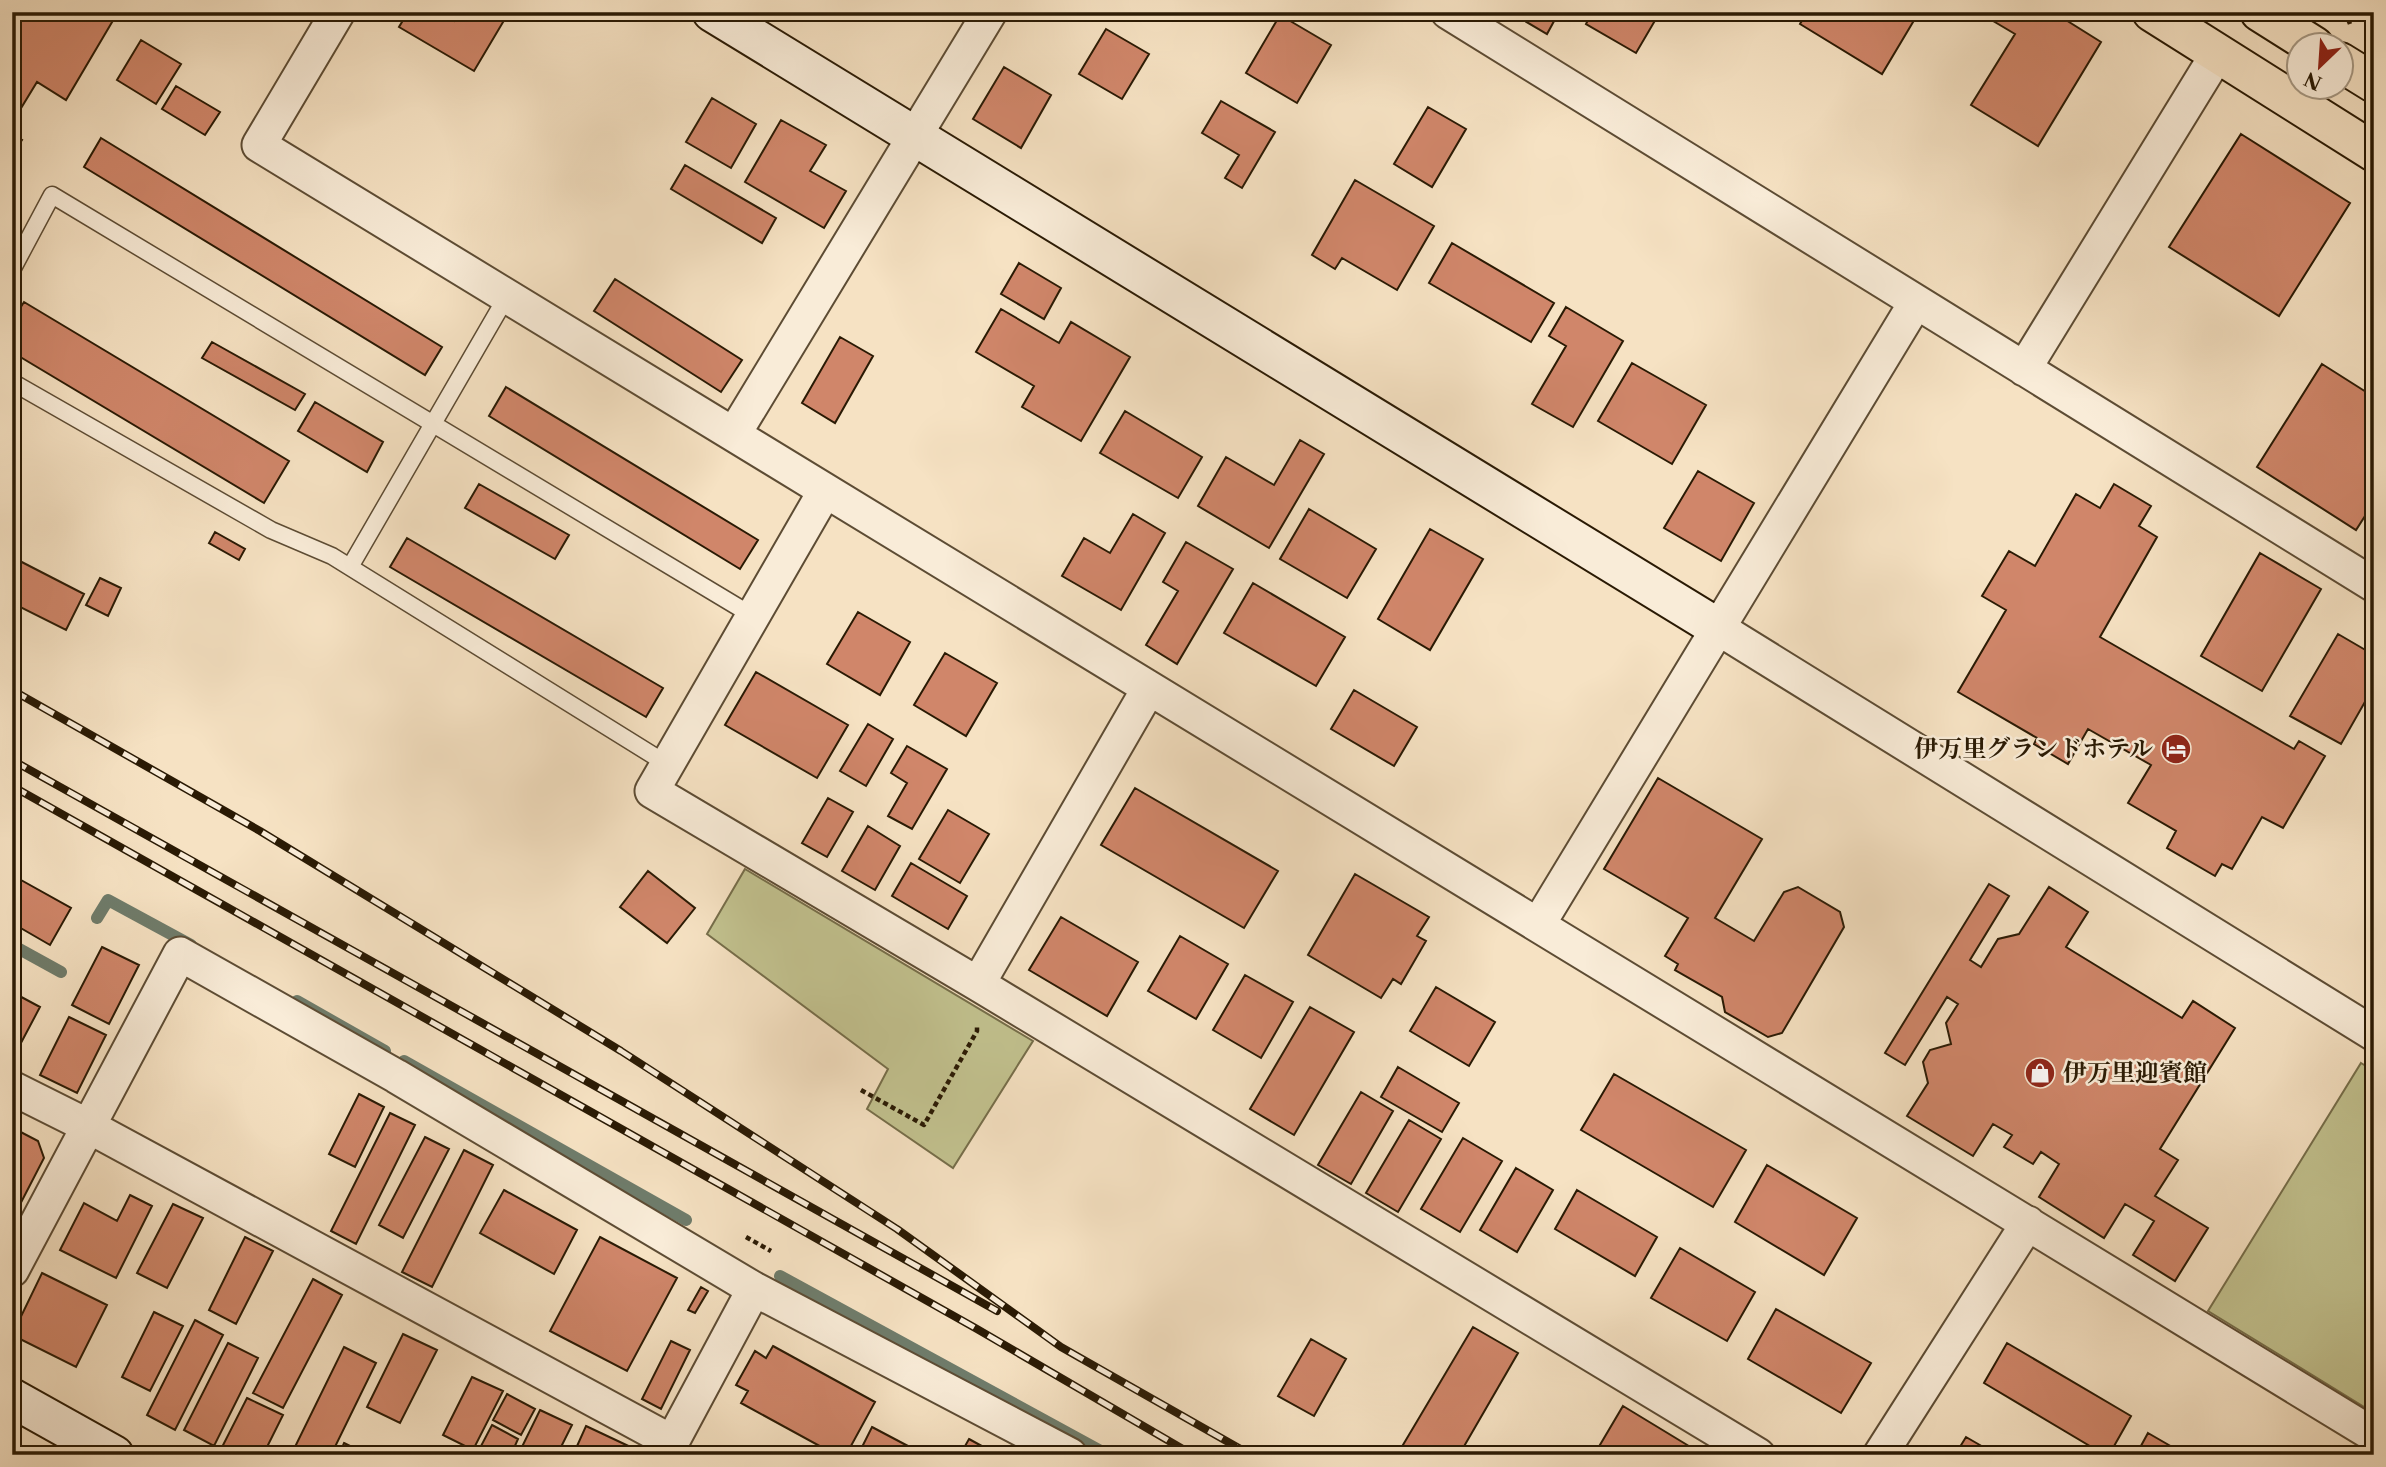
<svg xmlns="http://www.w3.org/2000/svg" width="2386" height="1467" font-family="'Libre Caslon Text','Noto Serif JP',serif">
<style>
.green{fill:#c2c28f;stroke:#766e4a;stroke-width:2}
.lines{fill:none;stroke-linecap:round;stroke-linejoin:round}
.stream{stroke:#6f7c6b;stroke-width:12}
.building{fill:#d0866a;stroke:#2a1a04;stroke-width:2}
.lane-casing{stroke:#5d4c34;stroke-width:19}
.street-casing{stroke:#5d4c34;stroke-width:37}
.secondary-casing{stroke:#2a1a04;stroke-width:42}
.highway-casing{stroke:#2a1a04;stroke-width:42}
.path{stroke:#2a1a04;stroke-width:4.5;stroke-dasharray:5 3.5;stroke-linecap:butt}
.lane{stroke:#f9ecd8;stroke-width:16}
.street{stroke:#f9ecd8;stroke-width:33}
.secondary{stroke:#f9ecd8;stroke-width:38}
.highway{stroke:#f6e2c3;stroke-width:38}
.rail-casing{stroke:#2a1a04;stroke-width:8}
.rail{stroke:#f9ecd8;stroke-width:5;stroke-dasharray:16;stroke-linecap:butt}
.labels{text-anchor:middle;stroke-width:5;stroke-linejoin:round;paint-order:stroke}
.poi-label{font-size:24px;font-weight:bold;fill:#2a1a04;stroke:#f9ecd8;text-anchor:end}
</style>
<rect width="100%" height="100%" fill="#f6e2c3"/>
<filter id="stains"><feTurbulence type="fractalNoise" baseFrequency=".00286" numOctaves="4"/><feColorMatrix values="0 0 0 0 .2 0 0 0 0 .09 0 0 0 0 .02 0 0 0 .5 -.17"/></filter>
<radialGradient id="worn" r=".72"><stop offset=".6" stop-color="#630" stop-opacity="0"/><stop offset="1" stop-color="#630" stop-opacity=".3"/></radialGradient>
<path class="green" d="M745,869l288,172 -80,127 -86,-59 21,-40 -181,-135z
M2361,1063l13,8v342l-166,-102z"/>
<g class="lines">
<path class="stream" d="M97,918l11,-18 83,45
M12,945l49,27
M297,1001l88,50
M404,1061l282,159
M780,1276l328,179"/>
</g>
<path class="building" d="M12,12h106l-52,88 -29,-18 -25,41z
M408,12h30l16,9 6,-9h49l-35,59 -75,-44z
M1514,12h45l-12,22 -34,-20z
M1592,12h68l-24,41 -50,-29z
M1807,12h112l-37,62 -82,-50z
M1978,12h75l48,30 -63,104 -67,-41 44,-71z
M1280,15l51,30 -34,58 -51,-30z
M1106,29l43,25 -27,45 -43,-25z
M141,40l40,24 -25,40 -39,-24z
M1004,67l47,28 -30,53 -48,-29z
M176,86l44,26 -15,23 -43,-26z
M712,98l44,26 -25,44 -45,-26z
M1221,101l54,31 -33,56 -17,-10 14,-23 -37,-22z
M1428,107l38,22 -34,58 -38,-23z
M781,120l45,25 -16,26 36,20 -22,37 -79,-46z
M2241,134l109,69 -71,113 -110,-69z
M12,135l10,5 -10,16z
M101,138l341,209 -17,28 -341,-208z
M685,165l91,53 -14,25 -91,-54z
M1355,180l79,46 -37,64 -55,-32 -7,11 -23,-14z
M1452,243l102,60 -23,39 -102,-59z
M1019,263l42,25 -17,31 -43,-25z
M615,279l127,81 -21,32 -127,-81z
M24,302l265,159 -25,42 -252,-151v-31z
M1566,307l57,34 -50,86 -41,-23 34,-58 -17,-10z
M1001,309l58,34 12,-21 59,35 -49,84 -59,-34 12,-21 -58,-34z
M840,337l33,19 -38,67 -33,-20z
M212,342l93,52 -10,16 -93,-52z
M1632,363l74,42 -34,59 -74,-43z
M2322,364l52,33v105l-18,28 -99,-63z
M506,387l252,153 -18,29 -251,-153z
M315,402l68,40 -16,30 -69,-41z
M1125,411l77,46 -24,41 -78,-45z
M1300,440l24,14 -55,94 -71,-42 28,-49 48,28z
M1698,471l56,32 -33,58 -57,-33z
M479,484l90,51 -14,24 -90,-51z
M2114,484l37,22 -12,20 18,11 -57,100 194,112 5,-8 26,15 -42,72 -21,-11 -30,52 -10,-5 -7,12 -48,-28 9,-17 -48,-28 23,-38 -63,-36 -20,35 -34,-20 3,-6 -79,-46 48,-82 -24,-14 27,-45 26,15 41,-72 24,14z
M1309,509l67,40 -29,49 -67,-39z
M1133,514l32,19 -44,77 -59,-34 22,-38 26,15z
M1430,529l53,30 -53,91 -52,-31z
M215,532l30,17 -6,11 -30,-17z
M407,538l256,150 -17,29 -256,-150z
M1186,542l47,27 -56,95 -31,-19 32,-54 -15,-9z
M2260,553l61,36 -59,102 -61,-35z
M12,557l72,37 -18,36 -54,-27z
M100,578l21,10 -13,28 -22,-11z
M1253,583l92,54 -29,49 -92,-53z
M858,612l52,30 -30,53 -53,-31z
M2338,634l36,21v31l-33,58 -51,-28z
M945,653l52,30 -31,53 -52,-31z
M756,672l92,53 -31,53 -92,-53z
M1354,690l63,37 -23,39 -63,-37z
M868,724l25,15 -27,47 -26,-15z
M907,746l40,23 -35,60 -24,-13 19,-33 -16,-10z
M1658,778l104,61 -47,79 39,23 30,-49 14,-5 42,25 4,15 -62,106 -14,4 -43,-25 -3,-15 -47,-27 3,-6 -13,-8 23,-38 -84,-49z
M1135,788l143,83 -34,57 -143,-83z
M828,798l25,14 -26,45 -25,-14z
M948,810l41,24 -29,49 -41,-24z
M868,826l32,20 -25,44 -33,-19z
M911,863l56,33 -19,33 -56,-33z
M648,871l47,37 -28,35 -47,-36z
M1355,874l74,43 -12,19 9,5 -25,43 -8,-5 -12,19 -73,-43z
M12,875l59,33 -21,37 -38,-22z
M1989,884l20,12 -39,64 11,7 17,-28 21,-5 30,-47 39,25 -22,35 116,71 11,-17 42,27 -75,121 18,11 -23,36 53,32 -33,53 -42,-26 21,-34 -29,-17 -21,34 -65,-41 20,-33 -18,-12 -8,12 -29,-17 8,-12 -19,-11 -20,32 -66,-40 21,-33 -5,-21 7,-12 21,-6 -5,-21 12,-19 -11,-7 -42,68 -20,-12z
M1061,917l77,45 -31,54 -78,-46z
M1180,936l48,28 -32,55 -48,-28z
M102,947l37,18 -30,59 -37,-19z
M1245,975l48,27 -32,56 -48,-28z
M1436,987l59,35 -26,44 -59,-35z
M12,992l28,15 -27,51h-1z
M1310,1007l44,25 -60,103 -44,-26z
M69,1017l37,18 -29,58 -37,-18z
M1398,1067l61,36 -17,29 -61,-35z
M1614,1074l132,76 -33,57 -132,-77z
M1361,1092l32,19 -42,73 -33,-19z
M359,1094l25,13 -29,60 -26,-13z
M390,1113l25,12 -59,119 -25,-13z
M1409,1120l32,19 -43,73 -32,-19z
M13,1128l25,13 6,17 -31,60z
M425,1137l24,12 -46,89 -24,-13z
M1463,1138l39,23 -42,71 -39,-23z
M464,1150l29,15 -61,122 -30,-15z
M1767,1165l90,53 -33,57 -89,-53z
M1516,1168l37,22 -36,62 -37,-22z
M504,1190l73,40 -23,44 -74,-41z
M1577,1190l80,47 -22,39 -80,-47z
M130,1195l22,11 -36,72 -56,-28 24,-47 33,18z
M173,1204l30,14 -36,70 -30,-15z
M245,1237l28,14 -37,73 -27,-14z
M600,1237l77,41 -50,93 -77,-40z
M1680,1248l75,44 -28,49 -76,-43z
M42,1273l65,32 -31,62 -64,-32z
M313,1279l29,16 -59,113 -30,-15z
M701,1287l7,4 -13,22 -7,-3z
M1776,1309l95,54 -30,50 -93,-54z
M154,1312l29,14 -33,65 -28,-14z
M195,1320l28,15 -48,95 -28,-15z
M1473,1327l45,26 -59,102h-62z
M403,1334l34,16 -37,73 -33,-16z
M1311,1339l35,20 -32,57 -36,-20z
M671,1341l19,9 -29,59 -19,-10z
M228,1343l30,15 -44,88 -30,-16z
M2007,1343l124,73 -22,39h-4l-121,-72z
M773,1346l102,56 -29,53h-10l-95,-52 7,-12 -12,-6 19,-34 11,7z
M344,1347l32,16 -45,92h-40z
M472,1377l31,14 -30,59 -30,-15z
M507,1394l28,15 -14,26 -28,-15z
M247,1398l36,17 -20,40h-45z
M1623,1406l79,48v1h-108z
M540,1410l32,15 -15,30h-39z
M492,1425l26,14 -7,16h-13l-17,-9z
M586,1426l51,24 -3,5h-61z
M872,1427l53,28h-67z
M2148,1433l38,22h-50z
M1966,1437l31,18h-42z
M969,1439l20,11 -3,5h-26z
M344,1443l24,12h-29z"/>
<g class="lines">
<g class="lane-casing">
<path id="lane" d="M12,270l40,-75 701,421
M12,382l259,148 61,26 335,208
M350,567l157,-271"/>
</g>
<g class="street-casing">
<path id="street" d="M338,12l-79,133 2115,1290
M1448,12l926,573
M2024,369l194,-316
M734,434l256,-422
M825,491l-173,300 326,193 780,471
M1718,628l656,406
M1538,925l378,-623
M978,984l171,-296
M12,1088l76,38 584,316 82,-153
M12,1270l168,-316 216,122 358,213 316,166
M1880,1455l148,-232"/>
</g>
<g class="secondary-casing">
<path id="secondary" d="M712,12l1006,616
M12,1398l102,57"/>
</g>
<g class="highway-casing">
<path id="highway" d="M2152,12l222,140
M2260,12l54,34
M2340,62l34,21"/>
</g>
<path class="path" d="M2345,12l5,12
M861,1090l63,35 53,-94v-5
M746,1237l25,14"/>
<use href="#lane" class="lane"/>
<use href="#street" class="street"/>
<use href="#secondary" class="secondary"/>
<use href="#highway" class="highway"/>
<g class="rail-casing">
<path id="rail" d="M12,690l248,141 361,220 276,178 164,118 190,108
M12,760l985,551
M12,786l965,543 216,126"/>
</g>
<use href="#rail" class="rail"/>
</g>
<defs>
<g id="hotel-disc" transform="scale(1.575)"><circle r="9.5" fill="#8f2418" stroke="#f9ecd8"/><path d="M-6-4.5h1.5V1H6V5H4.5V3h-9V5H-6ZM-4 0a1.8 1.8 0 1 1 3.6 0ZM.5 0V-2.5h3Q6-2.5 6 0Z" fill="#fff"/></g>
<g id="shop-disc" transform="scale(1.575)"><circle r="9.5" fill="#8f2418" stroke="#f9ecd8"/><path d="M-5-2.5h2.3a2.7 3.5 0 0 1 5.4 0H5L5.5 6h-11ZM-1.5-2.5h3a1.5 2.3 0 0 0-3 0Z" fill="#fff"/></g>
</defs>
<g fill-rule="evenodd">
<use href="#hotel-disc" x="2176" y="749"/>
<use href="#shop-disc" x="2040" y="1073"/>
</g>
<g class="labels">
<g class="poi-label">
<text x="2153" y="757">伊万里グランドホテル</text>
<text x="2063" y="1081" text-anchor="start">伊万里迎賓館</text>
</g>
</g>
<rect width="2386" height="1467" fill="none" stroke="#f6e2c3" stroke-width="42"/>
<rect x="14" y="14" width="2358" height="1439" fill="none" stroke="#2a1a04" stroke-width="3.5"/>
<rect x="21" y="21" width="2344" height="1425" fill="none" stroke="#2a1a04" stroke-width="2"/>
<g transform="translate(2320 66) rotate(205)"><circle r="33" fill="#f9ecd8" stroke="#a69883" stroke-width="2"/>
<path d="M0-5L12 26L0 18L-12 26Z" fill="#8f2418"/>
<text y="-10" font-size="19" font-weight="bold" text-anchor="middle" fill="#2a1a04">N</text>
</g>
<rect width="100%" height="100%" filter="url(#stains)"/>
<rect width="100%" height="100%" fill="url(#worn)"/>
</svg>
